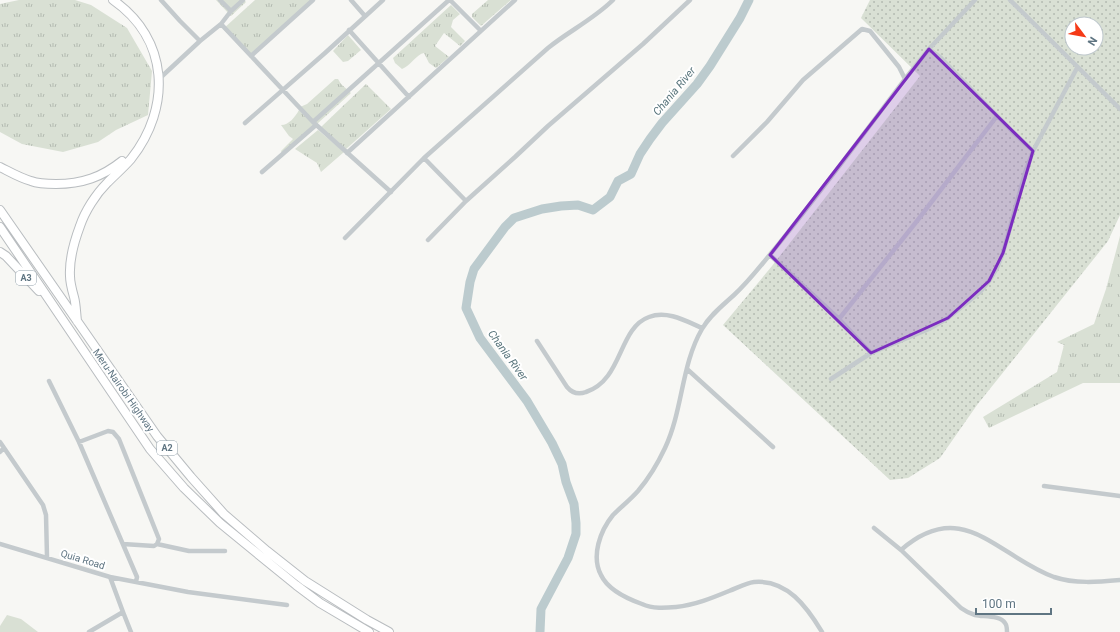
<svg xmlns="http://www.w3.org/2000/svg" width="1120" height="632" font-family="Roboto,sans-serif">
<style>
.grass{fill:url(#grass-tufts)}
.garden{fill:url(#garden-dots);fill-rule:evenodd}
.pitch{fill:#d9e0d4}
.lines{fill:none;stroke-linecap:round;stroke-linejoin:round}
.river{stroke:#bccbce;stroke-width:9}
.trunk-casing{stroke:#b9bdc0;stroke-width:10}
.minor{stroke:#c4cacd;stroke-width:4.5}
.trunk{stroke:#fff;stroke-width:8}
.marked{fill:#7b2cbf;fill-opacity:0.2;stroke:#7b2cbf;stroke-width:3;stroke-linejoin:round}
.labels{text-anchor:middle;stroke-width:4;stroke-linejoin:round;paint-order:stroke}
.shield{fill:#fff;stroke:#8f9ea8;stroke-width:1}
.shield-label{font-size:9px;font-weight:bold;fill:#5f7582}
.street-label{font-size:10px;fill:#5f7582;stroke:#fff}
.water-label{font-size:11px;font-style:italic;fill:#5a767d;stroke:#fff}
</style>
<defs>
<pattern id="grass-tufts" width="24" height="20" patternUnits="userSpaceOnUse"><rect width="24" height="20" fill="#d9e0d4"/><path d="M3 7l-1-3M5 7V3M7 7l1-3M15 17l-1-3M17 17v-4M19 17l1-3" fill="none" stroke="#b3bab1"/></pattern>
<pattern id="garden-dots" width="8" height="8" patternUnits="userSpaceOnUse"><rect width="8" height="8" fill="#d9e0d4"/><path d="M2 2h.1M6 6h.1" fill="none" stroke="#b3bab1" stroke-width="1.8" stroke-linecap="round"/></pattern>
</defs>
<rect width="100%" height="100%" fill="#f7f7f4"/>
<path class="grass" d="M19,0h56l16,5 36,23 25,43 -4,44 -32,15 -18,12 -35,10 -41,-8 -22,-12v-128z
M216,0h28l2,2 -15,14z
M255,0h60l-66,56 -26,-27z
M488,0h23l-30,26 -9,-9v-3z
M451,5l9,9 -7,6 -2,7 14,14 -5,5 -16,-13 -9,13 14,11 -13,11 -7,-5 -5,-10c-7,1 -14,13 -22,16l-7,-6 -2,-5z
M348,35l13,15 -13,11 -5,1 -10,-11z
M335,79h3l3,5 10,9 -34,31 -17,-17 7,-3z
M366,84l25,25 -45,40 -25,-22z
M299,110l16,16 -32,30 -2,-5 12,-12 -4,-3 -8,-11c8,0 14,-8 18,-15z
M318,130l26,22 -23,20 -4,-9 -22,-14z
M1120,236v147h-37l-94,45 -6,-11 74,-45 7,-27 -7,-3 37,-18 12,-35z"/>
<path class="garden" d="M870,0h250v215l-12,26 -131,164 -37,53 -32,20 -18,2 -167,-155 49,-59 148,-190 -59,-58zM1072,24h24v24h-24z"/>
<path class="pitch" d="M7,615l14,4 17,13h-38v-6z"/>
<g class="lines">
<path class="river" d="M540,632l1,-23 27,-51 8,-24v-11l-2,-19 -8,-22 -4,-18 -10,-21 -25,-42 -47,-63 -14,-30 4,-26 4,-13 31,-42 9,-9 28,-9 19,-3 17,-1 15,5 17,-13 8,-16 13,-7 9,-20 10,-15 12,-16 35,-39 13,-18 30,-48 9,-18"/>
<g class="trunk-casing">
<path id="trunk" d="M0,167c10,5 20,11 31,14 8,3 17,3 25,3 26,0 46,-7 66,-23
M0,210l157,226 34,41 33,37 43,37 38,30 62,39 22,12
M0,227l150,222 34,39 36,35 76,62 24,18 49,29
M0,252l6,4 33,35
M77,321c-1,-8 -1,-17 -3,-24 -2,-7 -4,-14 -4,-21 -1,-17 4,-34 10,-50 5,-15 16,-32 27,-43 8,-8 17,-16 24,-24 41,-52 38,-120 -18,-159"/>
</g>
<path class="minor" d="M161,0l19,21 20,20
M220,0l11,11
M351,0l14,16
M450,0l31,31
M1010,0l110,109
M221,24l92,98 78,70
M349,30l60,67
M929,49l46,-49
M251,56l62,-56
M159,79l41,-38 21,-17 10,-13 12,-11
M313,122l136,-122
M245,123l80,-70 58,-53
M1033,151l44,-83
M347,153l168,-153
M733,156l34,-34 36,-42 59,-51 8,2 29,36 6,12c-47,62 -92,124 -142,184 -9,11 -18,22 -29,32 -11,10 -24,20 -32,34 -21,36 -19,81 -37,119 -7,15 -16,30 -27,43 -8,9 -17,16 -25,24 -13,16 -22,41 -12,60 7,15 27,24 41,29 11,5 23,4 34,3 19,-2 36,-9 53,-16 8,-3 17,-8 25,-9 33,-3 53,25 68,50
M424,158l42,43 49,-44 33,-31 95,-82 47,-44
M262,172l54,-47
M345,238l79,-80 124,-110c21,-17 46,-29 65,-48
M428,240l38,-39
M770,255l69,64 32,34
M839,319l78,-98 80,-105
M537,341l30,46c5,6 11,8 19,5 37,-12 32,-64 63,-75 18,-7 37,4 53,11
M687,369l86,78
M831,379l40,-26 58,-24 19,-11 32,-26 9,-11 8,-13 6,-15 22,-80 8,-22 -20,-19 -73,-75 -11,-8 -24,30
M49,381l30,61 58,135 -1,5
M0,442l43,63 3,10 1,42
M79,442l29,-11 5,1 6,7 40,100 -2,5 -3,2 -31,-2
M0,452l4,-4
M1044,486l76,10
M874,528l27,22 60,58c4,3 8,5 14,7 8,2 25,0 30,8 2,2 2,6 2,9
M0,544l110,33 13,35 -34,20
M157,544l32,7h36
M901,550c62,-54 96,6 153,27 21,7 44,5 66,3
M110,577l78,15 99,13
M123,612l8,20"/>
<use href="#trunk" class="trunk"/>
</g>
<path class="marked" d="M929,49l104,102 -30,102 -14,28 -41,37 -77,35 -101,-98z"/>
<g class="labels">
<g class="shield">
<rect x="16" y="271" width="20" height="14" rx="3"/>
<rect x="157" y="441" width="20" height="14" rx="3"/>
</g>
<g class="shield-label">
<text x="26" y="281">A3</text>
<text x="167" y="451">A2</text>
</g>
<g class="street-label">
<text transform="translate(124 390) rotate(55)" y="4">Meru-Nairobi Highway</text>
<text transform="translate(83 559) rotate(17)" y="4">Quia Road</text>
</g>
<g class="water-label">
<text transform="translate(674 91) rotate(-50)" y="4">Chania River</text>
<text transform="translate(508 355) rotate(54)" y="4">Chania River</text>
</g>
</g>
<g transform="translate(1084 36) rotate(122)"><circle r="19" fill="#ffffff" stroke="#bfc8cd"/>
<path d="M0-3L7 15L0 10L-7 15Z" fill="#f53a17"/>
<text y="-6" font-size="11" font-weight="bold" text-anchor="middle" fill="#5f7582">N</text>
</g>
<path d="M976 608v6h75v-6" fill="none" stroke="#5f7582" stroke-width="2"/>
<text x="982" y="608" font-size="12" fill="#5f7582" stroke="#ffffff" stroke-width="3" paint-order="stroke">100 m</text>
</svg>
